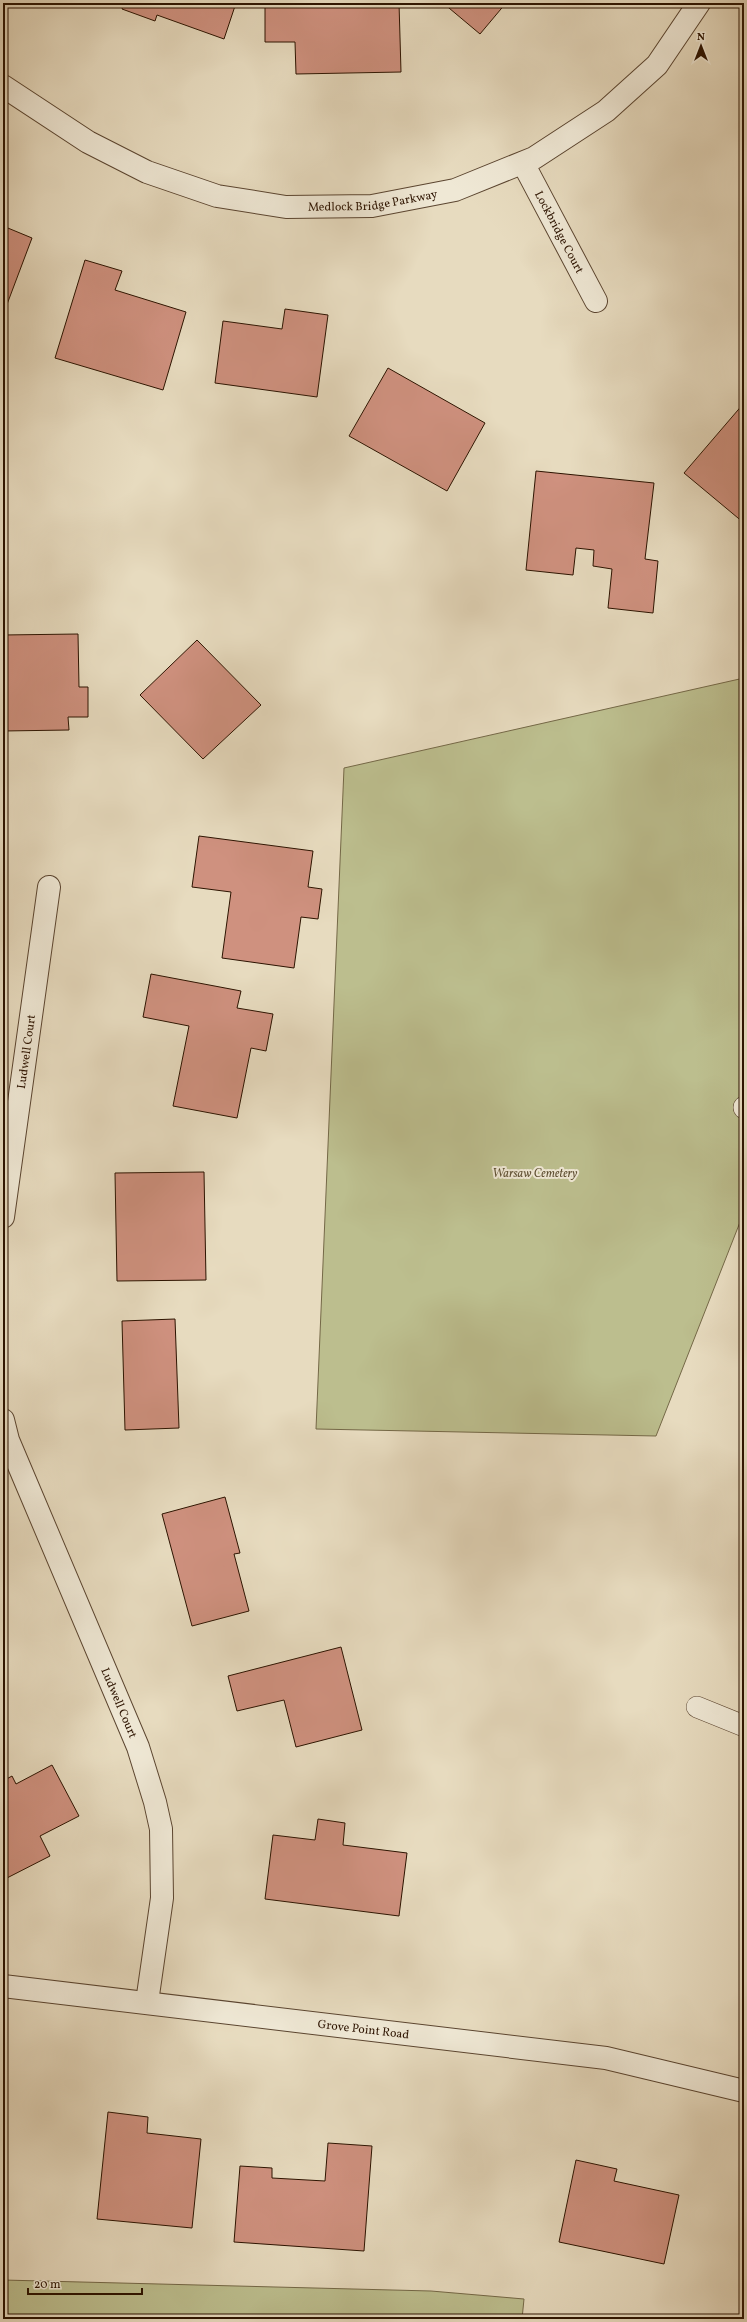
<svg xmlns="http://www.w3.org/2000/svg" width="747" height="2322" font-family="Vollkorn,serif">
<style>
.green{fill:#bcbe8e;stroke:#746847}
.building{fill:#cf917f;stroke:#2c1300}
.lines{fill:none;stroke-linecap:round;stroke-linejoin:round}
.service-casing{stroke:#5b4530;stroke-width:22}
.minor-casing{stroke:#5b4530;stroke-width:24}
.service{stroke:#efe8d5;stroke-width:21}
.minor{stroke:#efe8d5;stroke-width:22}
.labels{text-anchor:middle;stroke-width:4;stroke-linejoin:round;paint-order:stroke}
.street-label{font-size:12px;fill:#2c1300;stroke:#efe8d5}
.park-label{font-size:12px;font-style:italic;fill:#5e4f32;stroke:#efe8d5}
</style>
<rect width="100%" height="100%" fill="#e7dbbf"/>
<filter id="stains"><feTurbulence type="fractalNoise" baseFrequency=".005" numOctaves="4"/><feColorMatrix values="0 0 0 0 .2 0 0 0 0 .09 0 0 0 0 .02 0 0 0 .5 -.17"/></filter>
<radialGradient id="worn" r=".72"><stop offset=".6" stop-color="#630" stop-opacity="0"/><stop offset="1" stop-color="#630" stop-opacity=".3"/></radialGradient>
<path class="green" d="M744,678v534l-88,224 -340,-7 28,-661z
M3,2280l428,11 93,8 -2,20h-519z"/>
<path class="building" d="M124,3h112l-12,36 -67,-24 -2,6 -33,-12z
M265,3h134l2,69 -105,2 -1,-32h-30z
M443,3h63l-26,31z
M3,226l29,12 -26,69 -3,-1z
M85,260l37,11 -7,19 71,22 -23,78 -108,-32z
M285,309l43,6 -11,82 -102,-14 8,-62 59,8z
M388,368l97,55 -38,68 -98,-55z
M744,403v120l-60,-50z
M536,471l118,12 -9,76 13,2 -5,52 -45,-5 4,-39 -19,-3 1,-16 -18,-2 -3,27 -47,-5z
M78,634l1,53h9v30h-20l1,13 -66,1v-96z
M197,640l64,65 -58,54 -63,-64z
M199,836l114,15 -5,36 14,2 -4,30 -17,-2 -7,51 -72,-10 9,-66 -39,-5z
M151,974l90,17 -4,17 36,6 -7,37 -15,-3 -14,70 -64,-12 16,-80 -46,-9z
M204,1172l2,108 -89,1 -2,-108z
M175,1319l4,109 -54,2 -3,-109z
M225,1497l15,56 -6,1 15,57 -57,15 -30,-112z
M341,1647l21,83 -66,17 -12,-47 -47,11 -9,-35z
M52,1765l27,51 -39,20 10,20 -47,24v-99l9,-5 4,8z
M318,1819l27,4 -2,22 64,8 -8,63 -134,-17 8,-64 42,5z
M108,2112l40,5 -1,16 54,6 -9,89 -95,-9z
M328,2143l44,3 -8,105 -130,-9 6,-76 32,2v10l53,3z
M576,2160l41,9 -3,12 65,14 -15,69 -105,-22z"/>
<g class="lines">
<g class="service-casing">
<path id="service" d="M744,1107v1
M697,1707l47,19"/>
</g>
<g class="minor-casing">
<g id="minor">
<path id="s1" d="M3,86l85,56 59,30 70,24 69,11 86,-1 83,-16 79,-32 72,-47 51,-46 42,-62"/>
<path id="s2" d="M523,163l73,138"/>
<path id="s3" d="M3,1217l46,-330"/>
<path id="s4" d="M3,1420l5,20 130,307 17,55 6,27 1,69 -15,104"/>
<path id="s5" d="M3,1986l603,72 138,33"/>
</g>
</g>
<use href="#service" class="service"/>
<use href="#minor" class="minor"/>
</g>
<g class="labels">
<g class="street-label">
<text dy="4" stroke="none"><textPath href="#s1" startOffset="399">Medlock Bridge Parkway</textPath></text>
<text dy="4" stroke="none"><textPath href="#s2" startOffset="78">Lockbridge Court</textPath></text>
<text dy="4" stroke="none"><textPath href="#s3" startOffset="167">Ludwell Court</textPath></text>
<text dy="4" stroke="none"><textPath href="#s4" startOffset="306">Ludwell Court</textPath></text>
<text dy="4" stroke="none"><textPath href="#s5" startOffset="363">Grove Point Road</textPath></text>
</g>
<g class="park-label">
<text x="535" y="1177">Warsaw Cemetery</text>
</g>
</g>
<rect width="747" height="2322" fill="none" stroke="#e7dbbf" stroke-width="16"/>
<rect x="4" y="4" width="739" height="2314" fill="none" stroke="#2c1300" stroke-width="2"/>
<rect x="8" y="8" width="731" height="2306" fill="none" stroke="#2c1300"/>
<g transform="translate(701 46)" stroke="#efe8d5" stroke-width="3" paint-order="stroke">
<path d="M0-3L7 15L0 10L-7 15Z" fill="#2c1300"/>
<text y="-6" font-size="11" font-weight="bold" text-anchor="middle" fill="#2c1300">N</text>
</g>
<path d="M28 2288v6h114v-6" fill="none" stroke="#2c1300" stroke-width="2"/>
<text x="34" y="2288" font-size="12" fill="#2c1300" stroke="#efe8d5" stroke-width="3" paint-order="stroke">20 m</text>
<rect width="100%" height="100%" filter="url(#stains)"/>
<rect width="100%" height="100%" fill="url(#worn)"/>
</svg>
